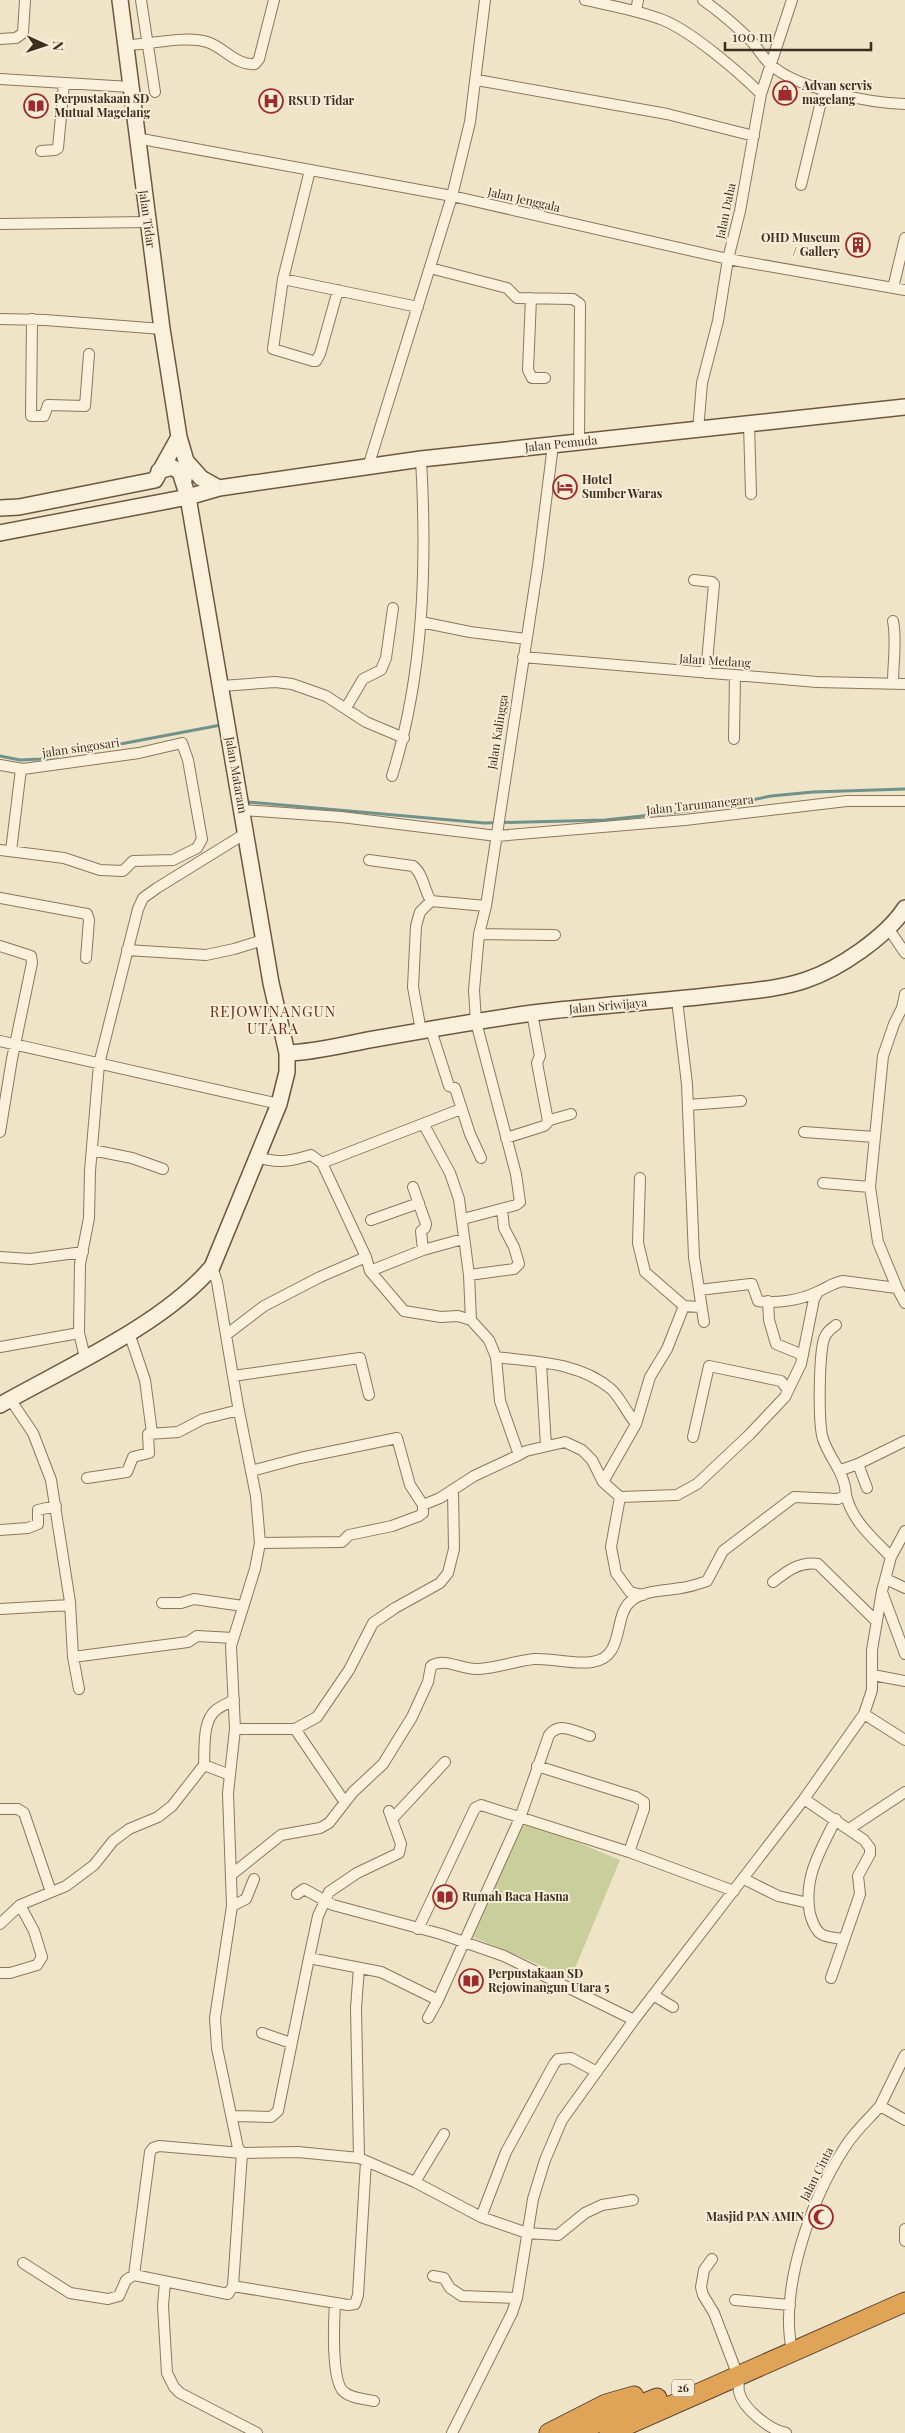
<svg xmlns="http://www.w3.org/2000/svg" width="905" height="2433" font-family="'Playfair Display',serif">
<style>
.green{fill:#c9cf9b}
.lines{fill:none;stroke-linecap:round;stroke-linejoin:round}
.stream{stroke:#6f938a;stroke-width:3}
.street-casing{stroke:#8d765c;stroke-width:12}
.secondary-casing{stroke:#6f573f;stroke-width:18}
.highway-casing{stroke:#5b4430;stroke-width:21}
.street{stroke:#faf1dc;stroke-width:10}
.secondary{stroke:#faf1dc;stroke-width:15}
.highway{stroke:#e0a458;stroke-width:19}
.labels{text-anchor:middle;stroke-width:4;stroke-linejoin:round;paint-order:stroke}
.shield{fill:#f7eed8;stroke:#756857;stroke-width:1}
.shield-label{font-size:11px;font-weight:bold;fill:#3d2e20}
.poi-label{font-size:12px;font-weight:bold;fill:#3d2e20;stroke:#f7eed8;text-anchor:start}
.street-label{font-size:12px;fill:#3d2e20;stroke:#f7eed8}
.quarter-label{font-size:15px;letter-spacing:1px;fill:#6b2e1e;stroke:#f7eed8}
</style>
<rect width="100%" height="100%" fill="#f0e4c8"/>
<path class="green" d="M521,1819l99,41 -49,118 -98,-41z"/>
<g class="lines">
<path class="stream" d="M0,756l20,4 21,-1 180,-34
M247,799l1,3 236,21 121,-3 102,-11 64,-13 42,-4 92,-3"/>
<g class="street-casing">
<path id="street" d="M141,0l14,92
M585,0c26,6 53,10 78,20 28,11 76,52 98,74
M703,0c18,13 35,27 50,43 6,7 10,15 17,21 26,25 100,39 135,40
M636,11l2,-11
M0,39l16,-1 7,-5 2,-33
M125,45c24,0 60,-10 82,-3 17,5 29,24 48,22l4,-5 15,-59
M0,79l130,8
M477,80l190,34 87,22
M136,138l316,58 276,63 177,31
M41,151l14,-1 3,-2 6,-64
M310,170l-27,109 135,28
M801,185l23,-96
M0,224l148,-2
M430,268l77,20 10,10 56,1 7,5 -1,138
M283,279l-10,70 40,12h3l4,-7 18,-64
M893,288l12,-50
M531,298l-3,72 4,8h13
M0,319l45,1 117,9
M32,319l-1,97h13l4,-11 37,1 4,-52
M749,424l2,70
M698,430l4,-47 16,-62 10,-62 12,-48 21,-117 31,-94
M368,467l84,-271 18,-74 15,-122
M694,580l18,2 2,2 -8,89
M421,622l49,10 56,7
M523,657l294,25 88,2
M893,683c0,-21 4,-42 0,-62
M222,686l53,-4 17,2 34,12 40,26 38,16
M346,708l17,-29 18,-9 5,-12 7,-50
M734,739l1,-64
M0,765l23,4 116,-16 43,-10 6,17 14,79 -5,9 -24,12 -40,1 -10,10 -23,-1 -36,-12 -64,-8
M392,776c32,-101 35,-212 29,-317
M242,810l99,7 156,19 188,-16 162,-19h58
M11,851l10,-82
M369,860l44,6c10,7 11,24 18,35l55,5
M0,898l87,16 2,6 -3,38
M888,928l17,25
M479,934l76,1
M0,946l31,10 1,7 -20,96 -12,73
M127,950l79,5 28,-6 29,-9
M905,994l-3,14 -8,16 -11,32 -13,131 8,55 19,46 8,15
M677,1000l10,84 7,173 10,65
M532,1013l8,43 -3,7 11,58
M431,1030l18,56 6,2 15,46 11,24
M421,1031l-8,-44 3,-61 4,-14 11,-11
M0,1041l279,63
M688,1105l53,-4
M424,1125l26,48 9,26 10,76 2,45
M804,1132l71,5
M506,1138l38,-12 6,-6 21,-6
M92,1150l40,8 31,11
M258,1157c20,7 33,4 53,-2l11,8
M640,1178l-2,65 7,29 39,34
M823,1183l47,4
M413,1187l13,37 -1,4 -4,3 2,19
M463,1219l53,-14 4,-3 -4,-28 -40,-152 -2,-32 5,-56 7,-28 52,-341 15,-120
M371,1220l48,-17
M0,1257l30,2 53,-7
M212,1267l5,15 21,124 18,90 4,47 -5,26 -24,77 4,83 -7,64 4,113 -17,112 2,30 21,100 4,5 56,-1 61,6 56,24 66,35 46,16 31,2 27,-22 17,-8 31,-5
M370,1271l53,-21 40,-11
M469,1275l45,-6 5,-5 -5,-17 -10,-19 -2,-19
M699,1290l51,-6h2l6,17c18,3 43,-1 59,-9 10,-4 15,-9 26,-11l54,7
M768,1301l1,19 7,24 27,11
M129,1333l16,47 7,53
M226,1335l38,-29 56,-29 46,-20
M0,1347l79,-14
M85,1357l-6,-24 1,-69 9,-46 1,-47 9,-107 39,-155 5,-11 14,-10 89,-55
M496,1357c40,5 83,5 115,32 8,7 17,25 25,35l-33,58
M541,1363l5,83
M233,1376l127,-18 9,37
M10,1399l23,34 18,47 19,122 3,55 115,-15 9,-6 36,2
M636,1424l14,-47 17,-28 17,-43 16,1
M693,1437l16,-71 72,15 7,9
M519,1455l7,-4 39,-9 17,8 10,10 11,22 17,15 57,-2 20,-11 52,-49 36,-38 16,-33 13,-65 4,-7
M858,1464l9,24
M841,1470l17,-6 47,-23
M251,1471l49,-13 97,-20 13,47 13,20 17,-7 34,-22 45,-21 -19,-54 -4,-44 -7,-17 -18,-20 -13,-4 -17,1 -37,-6 -34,-40 -4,-14 -44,-94 139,-54
M87,1478l40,-6 6,-15 16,-4 -1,-19 30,-2 25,-13 36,-9
M846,1495c6,26 27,43 45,62
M620,1497l-9,50 5,26 14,19 13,3
M0,1530l28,-2 10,-4v-14l18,-4
M260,1543l82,-1 7,-7 43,-9 27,-10 4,-3v-8
M886,1579l19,9
M773,1582c14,-11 27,-21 45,-18l58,57
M882,1592l23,62
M162,1603h19l13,-4 49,7
M0,1609l70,-4
M73,1657l6,32
M873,1675l32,6
M864,1714l41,26
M235,1729h60l22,-12 32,-47 24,-47 22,-15 45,-25 8,-10 6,-24 -1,-58
M295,1729l49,72
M204,1765c1,-16 -2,-44 12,-55 5,-4 12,-7 18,-10
M537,1766l99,31 8,5v7l-15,43
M804,1799l60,41 6,8v6l-12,22 2,18 -29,84
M0,1809h18l6,4 27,79
M393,1818l52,-56
M836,1819c-16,32 -33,59 -26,95 2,7 5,16 11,20 7,4 16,4 23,5
M849,1829l56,-37
M231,1875l50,-40 39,-7 9,-5 24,-31 30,-28 29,-47 16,-35 3,-16c15,-9 30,4 47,3 19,-1 37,-8 56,-10 19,-1 39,6 58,3 33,-4 21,-45 38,-60 13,-12 34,-11 51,-14 9,-1 17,-4 26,-7l16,-30 71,-54 44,2 8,-4c-1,-23 -16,-35 -23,-56 -5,-15 -4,-84 1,-100 2,-7 7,-10 12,-14
M744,1879l34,17 30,7
M297,1894l7,-5 29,16 108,29 63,22 130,64
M232,1906l14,-7 8,-20
M0,1924l20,-19 46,-19 28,-21 19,-24 16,-12 29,-12 14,-11 32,-41 26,10
M418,1929l57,-121 6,-3 148,47 105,39
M309,1958l9,-42 11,-24 28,-19 42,-20 2,-9 -12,-33
M0,1973h10l27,-8 5,-8 -8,-26 -14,-26
M653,1995l20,12
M428,2018l10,-18
M262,2033l29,10
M880,2106l25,-51
M232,2116l39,1 7,-6 31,-153 72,14 57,28 82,-182 29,-83c11,-14 27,-3 41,1
M359,2158l-3,-150 3,-40
M415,2182l29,-48
M481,2217l25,-65 48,-88 4,-5 13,-1 26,14
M905,2229v12
M712,2259l-8,11 -3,17 2,8 11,18 21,55
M23,2263l47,30 38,6 11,-3 7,-16 8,-5 94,19 5,-8 9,-133 -83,-7 -6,2 -3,4 -16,123
M433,2276l11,2 6,10 12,8 55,2
M165,2282l-2,24 4,67 7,14 6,6 77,40
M233,2286l115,19 7,-1 3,-9 8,-134
M735,2300l55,5
M335,2303c-1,17 -4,79 9,89 7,6 20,7 30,9
M792,2351c-13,-62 19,-152 53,-204 9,-15 24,-28 35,-41l25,14
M739,2376c0,5 -1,11 0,16 4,17 31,38 47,41
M452,2433l60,-120 5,-15 16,-99 12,-39 17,-40 72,-100 170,-221 60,-85 8,-24v-40l10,-59 9,-34 14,-26"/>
</g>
<g class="secondary-casing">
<path id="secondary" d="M120,0l42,329 17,108 7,24 -2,19
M186,461l15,17 18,10
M0,508l19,-1 136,-27 24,-43
M0,533l188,-36 31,-9 202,-29 484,-52
M287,1053c32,-1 62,-10 93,-15 51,-9 102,-18 153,-25 63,-8 127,-11 191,-19 27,-3 56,-5 82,-14 33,-11 80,-43 99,-72
M0,1405c67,-38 162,-80 212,-138l67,-163 8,-32v-19l-16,-70 -83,-486 -8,-25 -8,-5 -13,4"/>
</g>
<g class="highway-casing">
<path id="highway" d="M549,2433l57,-29 28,-8
M578,2433l18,-10 61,-25
M609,2433l296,-131"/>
</g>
<use href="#street" class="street"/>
<use href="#secondary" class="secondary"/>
<use href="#highway" class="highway"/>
</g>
<defs>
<g id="shop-ring" transform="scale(1.25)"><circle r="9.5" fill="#f7eed8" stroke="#9e2a2b" stroke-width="1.5"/><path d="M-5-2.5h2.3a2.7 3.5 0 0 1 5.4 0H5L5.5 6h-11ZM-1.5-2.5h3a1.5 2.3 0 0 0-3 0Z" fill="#9e2a2b"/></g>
<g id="hospital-ring" transform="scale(1.25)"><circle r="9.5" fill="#f7eed8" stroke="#9e2a2b" stroke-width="1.5"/><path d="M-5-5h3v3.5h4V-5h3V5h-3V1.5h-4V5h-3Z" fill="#9e2a2b"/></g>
<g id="library-ring" transform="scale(1.25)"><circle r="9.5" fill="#f7eed8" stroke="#9e2a2b" stroke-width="1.5"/><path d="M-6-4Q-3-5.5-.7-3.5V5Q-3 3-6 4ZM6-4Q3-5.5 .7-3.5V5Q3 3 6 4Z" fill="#9e2a2b"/></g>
<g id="building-ring" transform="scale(1.25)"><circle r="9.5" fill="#f7eed8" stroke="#9e2a2b" stroke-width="1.5"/><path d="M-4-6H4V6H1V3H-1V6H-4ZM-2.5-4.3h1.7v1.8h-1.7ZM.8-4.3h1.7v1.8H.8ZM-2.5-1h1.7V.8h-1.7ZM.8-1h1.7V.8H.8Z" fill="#9e2a2b"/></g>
<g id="hotel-ring" transform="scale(1.25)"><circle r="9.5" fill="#f7eed8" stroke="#9e2a2b" stroke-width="1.5"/><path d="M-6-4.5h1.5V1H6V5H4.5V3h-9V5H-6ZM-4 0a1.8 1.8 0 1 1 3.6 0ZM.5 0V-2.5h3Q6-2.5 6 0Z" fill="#9e2a2b"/></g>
<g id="mosque-ring" transform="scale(1.25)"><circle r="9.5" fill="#f7eed8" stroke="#9e2a2b" stroke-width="1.5"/><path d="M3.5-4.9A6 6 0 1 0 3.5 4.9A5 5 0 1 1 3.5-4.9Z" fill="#9e2a2b"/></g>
</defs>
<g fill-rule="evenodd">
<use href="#shop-ring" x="785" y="93"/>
<use href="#hospital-ring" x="271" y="101"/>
<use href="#library-ring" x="36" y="106"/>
<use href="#building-ring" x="858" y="245"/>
<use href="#hotel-ring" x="565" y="487"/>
<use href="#library-ring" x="445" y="1897"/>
<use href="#library-ring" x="471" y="1981"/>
<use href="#mosque-ring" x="821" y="2217"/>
</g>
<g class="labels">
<rect class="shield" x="672" y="2379.5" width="22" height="17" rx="4"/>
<g class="shield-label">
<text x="683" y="2392">26</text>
</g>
<g class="poi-label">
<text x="802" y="90">Advan servis<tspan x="802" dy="14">magelang</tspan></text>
<text x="54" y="103">Perpustakaan SD<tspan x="54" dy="14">Mutual Magelang</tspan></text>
<text x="288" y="105">RSUD Tidar</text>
<text x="840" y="242" text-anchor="end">OHD Museum<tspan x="840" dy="14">/ Gallery</tspan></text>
<text x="582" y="484">Hotel<tspan x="582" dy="14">Sumber Waras</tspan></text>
<text x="462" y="1901">Rumah Baca Hasna</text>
<text x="488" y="1978">Perpustakaan SD<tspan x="488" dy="14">Rejowinangun Utara 5</tspan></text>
<text x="804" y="2221" text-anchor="end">Masjid PAN AMIN</text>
</g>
<g class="street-label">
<text transform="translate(524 200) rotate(13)" y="4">Jalan Jenggala</text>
<text transform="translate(726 211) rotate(-78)" y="4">Jalan Daha</text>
<text transform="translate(147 219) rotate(82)" y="4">Jalan Tidar</text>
<text transform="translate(561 444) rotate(-6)" y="4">Jalan Pemuda</text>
<text transform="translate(715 661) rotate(4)" y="4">Jalan Medang</text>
<text transform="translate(498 732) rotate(-81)" y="4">Jalan Kalingga</text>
<text transform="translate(81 748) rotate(-8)" y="4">jalan singosari</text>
<text transform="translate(236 775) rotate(80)" y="4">Jalan Mataram</text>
<text transform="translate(700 805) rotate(-6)" y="4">Jalan Tarumanegara</text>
<text transform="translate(608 1006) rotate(-5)" y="4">Jalan Sriwijaya</text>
<text transform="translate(817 2174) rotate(-63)" y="4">Jalan Cinta</text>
</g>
<g class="quarter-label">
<text x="273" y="1017">REJOWINANGUN<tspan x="273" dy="17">UTARA</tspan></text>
</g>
</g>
<g transform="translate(45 45) rotate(93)" stroke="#f7eed8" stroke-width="4" paint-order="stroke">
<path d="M0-4L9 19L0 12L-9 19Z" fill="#3d2e20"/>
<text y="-8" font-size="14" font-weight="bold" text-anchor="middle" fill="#3d2e20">N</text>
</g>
<path d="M725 42v8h146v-8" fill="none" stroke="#3d2e20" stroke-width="2.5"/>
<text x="732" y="42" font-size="15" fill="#3d2e20" stroke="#f7eed8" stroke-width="4" paint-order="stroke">100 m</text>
</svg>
